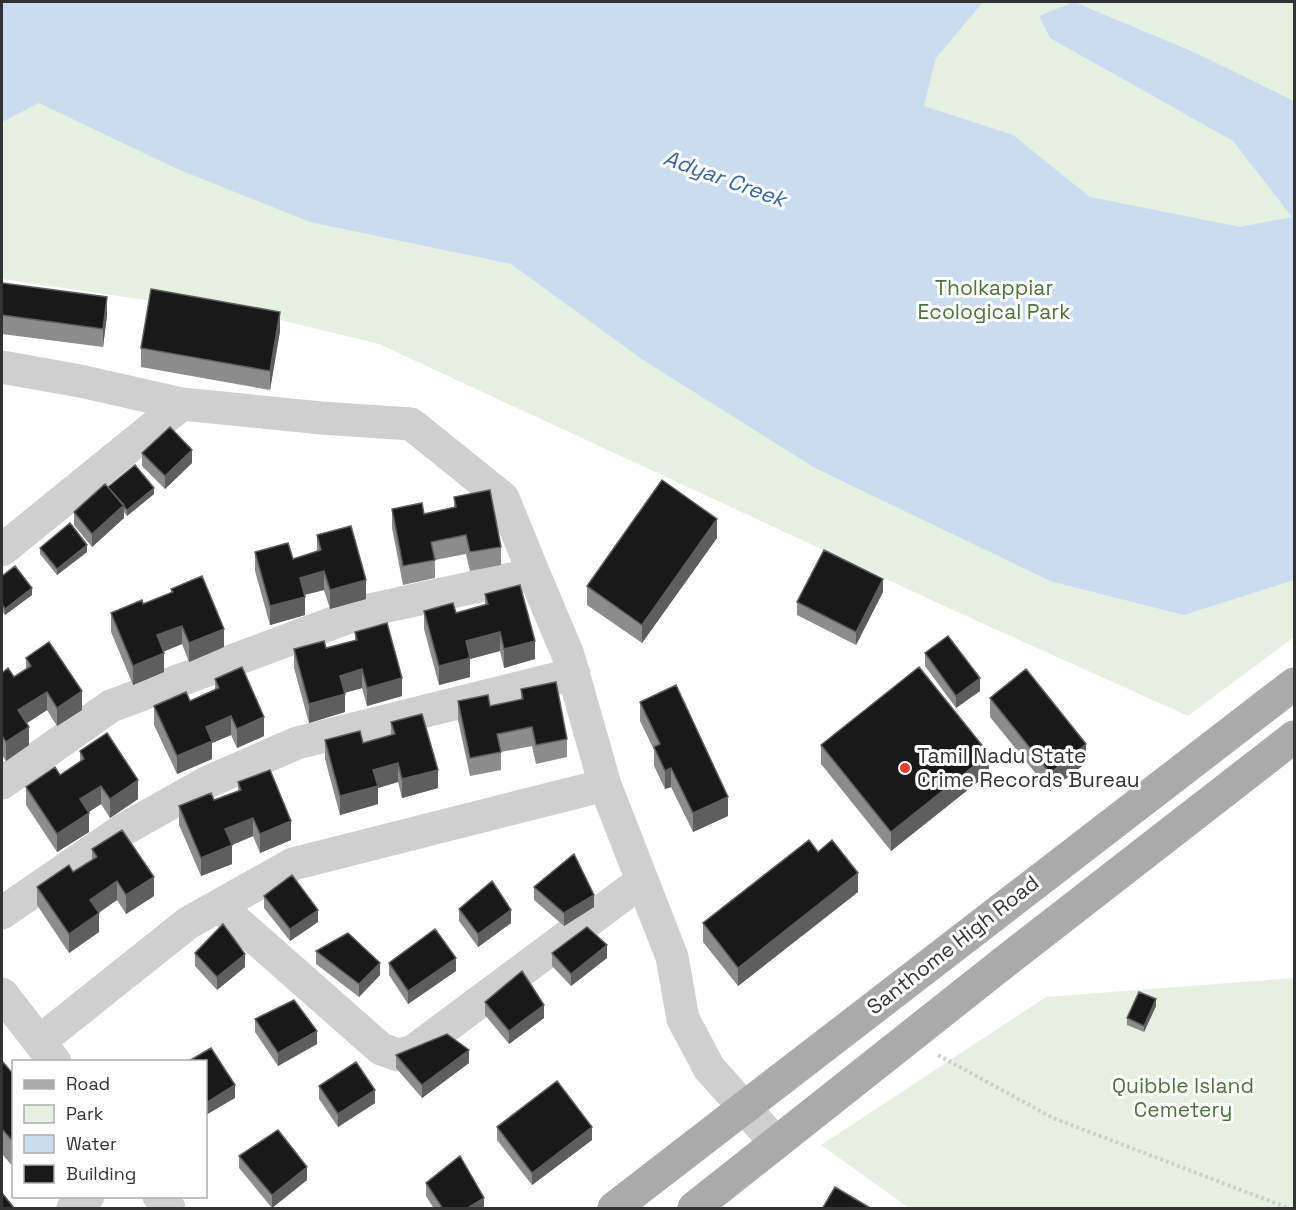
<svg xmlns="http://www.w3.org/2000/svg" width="1296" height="1210" font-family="'Space Grotesk',sans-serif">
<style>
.green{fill:#e6f0e0}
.water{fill:#ccdcf0}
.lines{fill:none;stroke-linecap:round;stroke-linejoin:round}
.path{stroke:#cfcfcf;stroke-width:4;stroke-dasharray:3 3;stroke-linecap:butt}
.minor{stroke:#cfcfcf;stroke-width:33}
.primary{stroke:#aaa;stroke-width:33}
.wall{fill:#8c8c8c}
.shaded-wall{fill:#5e5e5e}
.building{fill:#191919;stroke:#5e5e5e;stroke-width:1.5}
.poi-dot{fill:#f43a2a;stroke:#fff;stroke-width:2}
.labels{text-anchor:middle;stroke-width:6;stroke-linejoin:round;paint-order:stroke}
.park-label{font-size:21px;fill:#4c733b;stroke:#fff}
.poi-label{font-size:21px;fill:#323232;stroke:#fff;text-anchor:start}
.street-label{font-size:21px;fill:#323232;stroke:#fff}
.water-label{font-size:22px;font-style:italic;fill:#37669e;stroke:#fff}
</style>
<rect width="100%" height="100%" fill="#fff"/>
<path class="green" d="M2,2h1292v635l-106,79 -233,-105 -576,-267 -98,-24 -279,-41z
M1294,978v230h-385l-88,-63 225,-148z"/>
<path class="water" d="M2,2h981l-47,56 -12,48 89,29 77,62 150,30 52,-10 -59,-76 -183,-103 -11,-22 35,-14 122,51 98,48v479l-110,35 -134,-34 -235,-113 -172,-108 -132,-96 -201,-42 -135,-54 -136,-65 -37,19z"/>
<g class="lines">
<path class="path" d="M938,1055l115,63 235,90"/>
<path class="minor" d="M2,367l78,14 102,23 139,14 90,6 92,74 31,76
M2,550l180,-146
M2,783l109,-77 254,-95 169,-37 34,81 37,130 67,172 11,62 26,49 67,75
M219,906l162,143 17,6 14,-3 230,-171
M2,913l119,-82 87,-49 89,-39 277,-69
M2,994l53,68
M40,1041l148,-118 105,-59 312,-79
M159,1196l10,12
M73,1208l15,-12"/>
<path class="primary" d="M614,1208l680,-524
M694,1208l313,-248 287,-223"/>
</g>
<path class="wall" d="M2,283l105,32 -4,32 -101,-13z
M280,331l-10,59 -129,-23v-19z
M142,453l50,10 -27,26 -23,-23z
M108,487l46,7 -27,22 -3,-4v6l-32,29 -18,-22v-13z
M454,497l47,50v18l-31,6 -4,-17 -31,6v18l-32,7 -11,-57v-19l32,5 30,-7z
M317,535l49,64 -36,10 -6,-19 -20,5 1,20 -35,10 -15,-54v-19l38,7 24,-7z
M717,538l-75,105 -55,-38v-19z
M40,548l47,4 -30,23 -17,-21z
M2,576l30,19 -27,20 -3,-4v7z
M171,589l53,58 -35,15 -7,-18 -19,8 1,20 -31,13 -22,-53v-19l32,-9 28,-11z
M883,592l-27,53 -59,-30v-13z
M485,594l50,65 -31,9 -4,-17 -30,8v18l-31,8 -15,-56v-18l32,2 29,-8z
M355,632l47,64 -35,10 -5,-18 -17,5v19l-36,11 -15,-55v-19l32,-1 29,-8z
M925,653l55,38 -24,17 -31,-42z
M26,658l56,52 -25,16 -10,-16 -20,13 2,22 -23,16 -4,-6v-82l12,4 12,-7z
M215,679l49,57 -27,12 -6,-13 -19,8v16l-35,15 -23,-49v-19l36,-5 25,-11z
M521,689l46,50v18l-31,7 -4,-18 -31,6v18l-31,6 -12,-56v-19l32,5 31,-6z
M990,698l96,65 -36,28 -60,-74z
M640,702l88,114 -35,16 -22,-45 -6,2 -11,-23v-16l-14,-29z
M391,722l47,66 -36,10 -4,-16 -20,6v16l-38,11 -15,-56v-19l38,3 28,-8z
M821,745l168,28 -98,78 -70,-87z
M80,751l58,48 -28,19 -9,-14 -13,8 1,20 -32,20 -31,-47v-18l34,-12 20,-13z
M238,782l53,58 -31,13 -7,-17 -21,9v19l-31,12 -22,-51v-19l35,-6 24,-9z
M92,849l62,47 -28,18 -9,-14 -18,13v19l-30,21 -32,-48v-18l36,-15 19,-12z
M818,852l40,40 -120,94 -35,-44v-19z
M534,887l60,20 -30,19 -30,-26z
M264,896l54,26 -28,19 -26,-33z
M459,909l52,14 -33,24 -19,-26z
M316,951l64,24 -21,22 -43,-33z
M195,953l50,14 -28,23 -22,-24z
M552,953l55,5 -36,28 -19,-20z
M389,963l67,8 -48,33 -19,-29z
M485,1002l59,16 -35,26 -24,-29z
M1156,1006l-12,26 -17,-7v-7z
M255,1019l62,25 -39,22 -23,-34z
M396,1055l73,8 -47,35 -26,-30z
M2,1061l12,14v93l-12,-14z
M319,1086l56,17 -37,24 -19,-28z
M497,1127l95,13 -60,45 -35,-45z
M239,1156l68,24 -35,28 -33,-40z
M426,1183l58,26h-50l-8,-13z"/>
<path class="shaded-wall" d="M107,297v18l-4,32v-18z
M280,312v19l-10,59v-19z
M192,450v13l-27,26v-13z
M154,488v6l-27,22v-6z
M124,505v13l-32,29v-13z
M717,519v19l-75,105v-18z
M87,545v7l-30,23v-6z
M324,571v19l-24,6v-18z
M883,579v13l-27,53v-13z
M366,580v19l-36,10v-19z
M32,588v7l-27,20v-6z
M305,597v18l-35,10v-19z
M182,626v18l-25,10v-19z
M224,629v18l-35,15v-19z
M500,632v19l-30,8v18l-31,8v-19l27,-25z
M535,641v18l-31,9v-19z
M164,653v19l-31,13v-19z
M362,669v19l-22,6v-18z
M402,678v18l-35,10v-18z
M980,678v13l-24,17v-12z
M82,691v19l-25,16v-18z
M47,692v18l-29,19v-19z
M345,694v18l-36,11v-19z
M231,716v19l-19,8v16l-35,15v-18l29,-29z
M264,717v19l-27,12v-19z
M29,727v18l-23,16v-19z
M1086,744v19l-36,28v-18z
M989,754v19l-98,78v-19z
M398,763v19l-20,6v16l-38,11v-19l33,-26z
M671,768v19l-6,2v-18z
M438,770v18l-36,10v-19z
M138,780v19l-28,19v-19z
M101,786v18l-21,14v-19z
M728,797v19l-35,16v-19z
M89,813v19l-32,20v-18z
M253,818v18l-28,12v-19z
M291,821v19l-31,13v-19z
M232,845v19l-31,12v-18z
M858,873v19l-120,94v-18z
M154,877v19l-28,18v-19z
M117,881v19l-27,18v-18z
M594,895v12l-30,19v-13z
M318,910v12l-28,19v-12z
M511,910v13l-33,24v-13z
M99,913v19l-30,21v-19z
M607,945v13l-36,28v-12z
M245,954v13l-28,23v-13z
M456,958v13l-48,33v-13z
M380,963v12l-21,22v-13z
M1156,999v7l-12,26v-6z
M544,1005v13l-35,26v-13z
M317,1031v13l-39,22v-13z
M469,1050v13l-47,35v-13z
M235,1085v13l-29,17v-12z
M375,1090v13l-37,24v-13z
M592,1127v13l-60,45v-12z
M307,1167v13l-35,28v-13z
M484,1198v11h-18z"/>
<path class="building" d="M2,283l105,14 -4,32 -101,-14z
M151,289l129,23 -10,59 -129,-23z
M170,427l22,23 -27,26 -23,-23z
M135,465l19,23 -27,22 -19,-23z
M662,480l55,39 -75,106 -55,-39z
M105,484l19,21 -32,29 -18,-22z
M490,490l11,57 -31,5 -4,-17 -35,7 4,18 -32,6 -11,-57 30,-6 2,11 32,-7 -2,-10z
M70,523l17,22 -30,24 -17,-21z
M351,526l15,54 -36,10 -6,-19 -24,7 5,19 -35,9 -15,-54 33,-9 5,16 28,-9 -4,-15z
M824,550l59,29 -27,53 -59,-30z
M15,566l17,22 -27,21 -3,-5v-28z
M202,576l22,53 -35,14 -7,-17 -25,9 7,18 -31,13 -22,-53 31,-13 1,4 30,-12 -2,-3z
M520,585l15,56 -31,8 -4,-17 -34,9 4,17 -31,8 -15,-55 29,-8 3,10 32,-9 -3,-10z
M387,623l15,55 -35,10 -5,-19 -22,7 5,18 -36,10 -15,-55 30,-8 2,7 31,-8 -2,-8z
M948,636l32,42 -24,18 -31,-43z
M49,642l33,49 -25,17 -10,-16 -29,18 11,17 -23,15 -4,-6v-63l6,-5 6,9 17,-11 -5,-8z
M242,667l22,50 -27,12 -6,-13 -25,11 6,14 -35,15 -23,-50 32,-14 4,9 29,-13 -4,-9z
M919,667l70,87 -98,78 -70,-87z
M1026,669l60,75 -36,29 -60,-75z
M556,682l11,57 -31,6 -4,-18 -35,7 4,18 -31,6 -12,-57 30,-6 2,11 33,-7 -2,-10z
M676,685l52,112 -35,16 -22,-45 -6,3 -11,-24 6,-3 -20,-42z
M422,714l16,56 -36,9 -4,-16 -25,7 5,16 -38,10 -15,-56 35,-9 3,12 32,-9 -4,-12z
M107,733l31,47 -28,19 -9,-13 -21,13 9,14 -32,21 -31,-47 29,-20 5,8 24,-16 -4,-8z
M270,770l21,51 -31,13 -7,-16 -28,11 7,16 -31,13 -22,-52 32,-13 3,7 27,-10 -3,-8z
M122,830l32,47 -28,18 -9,-14 -27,19 9,13 -30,21 -32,-47 32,-22 4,7 24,-15 -5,-8z
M809,840l9,12 14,-12 26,33 -120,95 -35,-45z
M574,854l20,41 -30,18 -30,-26z
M292,875l26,35 -28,19 -26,-33z
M492,881l19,29 -33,24 -19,-25z
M223,924l22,30 -28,23 -22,-24z
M587,927l20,18 -36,29 -19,-21z
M435,929l21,29 -48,33 -19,-28z
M348,933l32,30 -21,21 -43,-33z
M522,971l22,34 -35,26 -24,-29z
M1139,992l17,7 -12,27 -17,-8z
M294,1000l23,31 -39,22 -23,-34z
M447,1034l22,16 -47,35 -26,-30z
M211,1048l24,37 -29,18v-41h-19z
M2,1061l12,14v68l-12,-14z
M356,1062l19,28 -37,24 -19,-28z
M557,1081l35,46 -60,46 -35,-46z
M278,1130l29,37 -35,28 -33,-39z
M460,1156l24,42 -18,11h-23l-17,-26z
M835,1187l37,22h-50z
M2,1193l13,16h-13z"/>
<circle class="poi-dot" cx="905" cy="768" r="6"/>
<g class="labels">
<g class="park-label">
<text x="994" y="295">Tholkappiar<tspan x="994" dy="24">Ecological Park</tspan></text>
<text x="1183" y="1093">Quibble Island<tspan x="1183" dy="24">Cemetery</tspan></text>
</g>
<g class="poi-label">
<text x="917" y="763">Tamil Nadu State<tspan x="917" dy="24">Crime Records Bureau</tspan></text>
</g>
<g class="street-label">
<text transform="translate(953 945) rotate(-38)" y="7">Santhome High Road</text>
</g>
<g class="water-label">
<text transform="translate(725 178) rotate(20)" y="8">Adyar Creek</text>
</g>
</g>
<rect width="1296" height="1210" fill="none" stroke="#323232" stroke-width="6"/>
<rect x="12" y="1060" width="195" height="138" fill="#ffffff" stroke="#adadad" stroke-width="1.5"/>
<rect x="24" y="1080" width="30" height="9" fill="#aaaaaa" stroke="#adadad" stroke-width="1.5"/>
<text x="66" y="1090" font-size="18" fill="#323232">Road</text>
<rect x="24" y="1105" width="30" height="18" fill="#e6f0e0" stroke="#adadad" stroke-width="1.5"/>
<text x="66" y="1120" font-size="18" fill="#323232">Park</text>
<rect x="24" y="1135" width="30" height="18" fill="#ccdcf0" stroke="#adadad" stroke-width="1.5"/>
<text x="66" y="1150" font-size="18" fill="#323232">Water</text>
<rect x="24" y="1165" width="30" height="18" fill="#191919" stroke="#adadad" stroke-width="1.5"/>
<text x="66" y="1180" font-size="18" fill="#323232">Building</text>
</svg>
